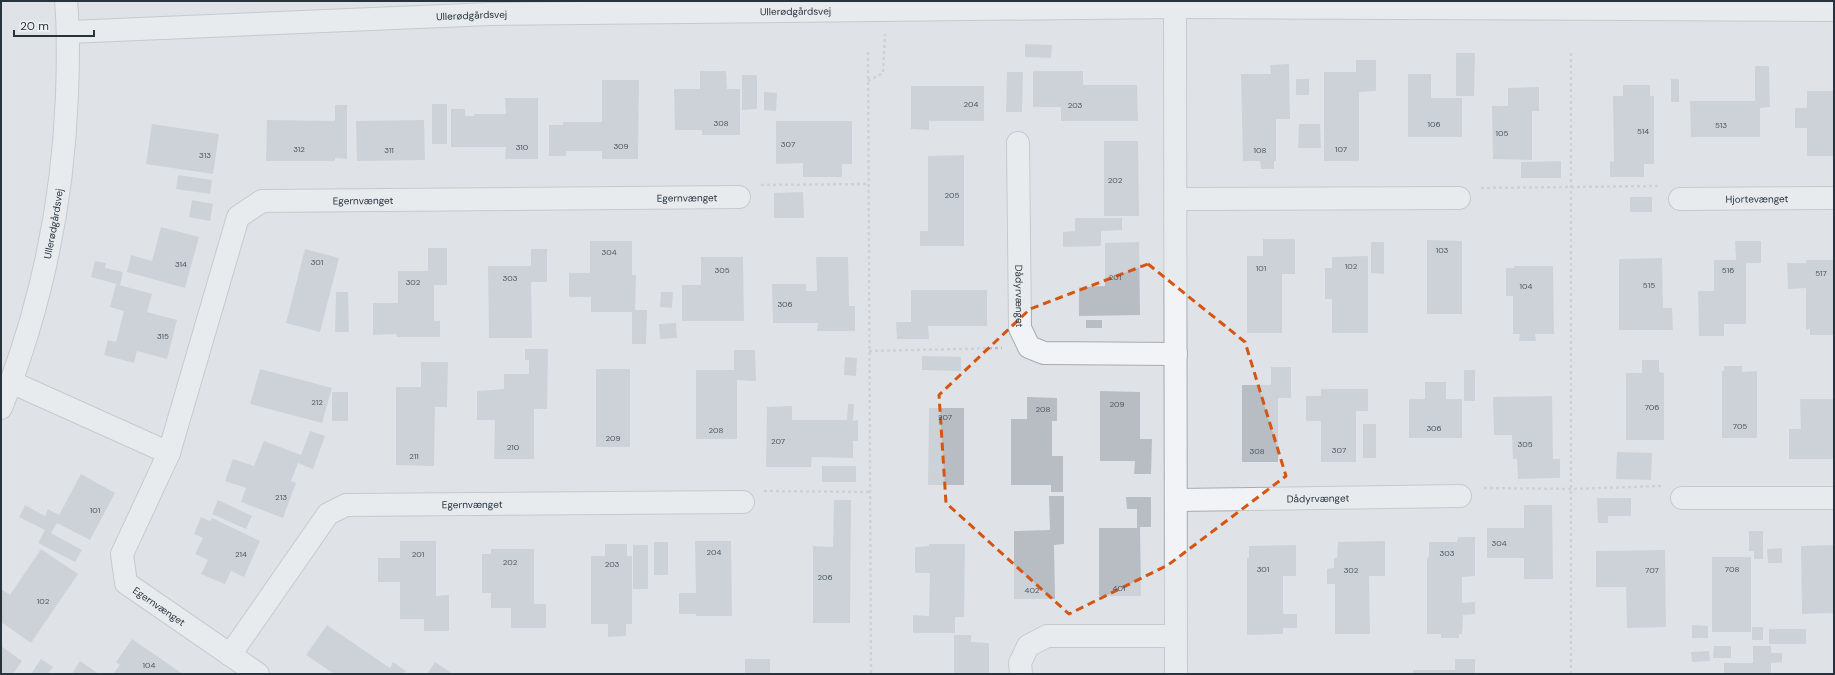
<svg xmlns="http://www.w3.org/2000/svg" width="1835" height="675" font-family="'DM Sans',sans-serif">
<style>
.building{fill:#b7bdc3}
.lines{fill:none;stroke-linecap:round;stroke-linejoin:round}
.minor-casing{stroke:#a5abb1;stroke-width:24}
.path{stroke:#b9bdc2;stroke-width:2.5;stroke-dasharray:3 3;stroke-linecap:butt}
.minor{stroke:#f1f3f6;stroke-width:22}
.marked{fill:none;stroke:#d55511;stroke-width:3;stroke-dasharray:8 5;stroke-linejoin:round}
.labels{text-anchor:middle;stroke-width:3;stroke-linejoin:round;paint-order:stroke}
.number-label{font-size:8px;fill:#4c565e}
.street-label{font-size:10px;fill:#29333d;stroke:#eef2f5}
</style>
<rect width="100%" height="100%" fill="#dfe3e7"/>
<path class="building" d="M1025,44l27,1 -1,13 -26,-1z
M1456,53h19l-1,43h-18z
M1356,60h20v31l-17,1v69h-35v-89h32z
M1289,64l1,55h-14v42h-2v8h-13l-1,-8h-17l-2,-87h30l-1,-9z
M1755,66h14l1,41 -10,1v29h-69l-1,-36h65z
M700,71h26l1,18h13v46h-38v-5h-27l-1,-41h26z
M1033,71h50v14h54l1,36h-77v-14h-28z
M1007,72h16l-1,40h-16z
M1408,74h23v24h31v39h-54z
M742,75h15v34l-15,1z
M1296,79h13v16h-13z
M1671,79h8v23h-8z
M602,80h37l-1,79h-36v-8h-36v5h-17v-31h14v-3h39z
M1623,85h27v11h4v68h-10v13h-34v-16l4,1 -1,-66h10z
M911,86h73v35h-55v9l-18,-1z
M1539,87v24h-7v49l-39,-1 -1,-53h16v-18z
M1807,91h27v65h-27v-28h-12v-20h12z
M764,92l13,1 -1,18 -12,-1z
M505,98h33v61h-33l1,-12h-55v-38h14v7h9v-2h32z
M432,104h15v40h-15z
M335,105h12v54l-12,-1v3h-69l1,-41 68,1z
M424,120l1,40 -68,1 -1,-40z
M776,121h76v43h-10v13h-39v-14l-27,1z
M152,124l67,10 -6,40 -67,-10z
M1299,124h21l1,24h-23z
M1104,141h34l1,75h-35z
M964,155v91h-44v-15h8v-75z
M1561,161v17h-40v-16z
M178,175l34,5 -2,14 -34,-5z
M803,192l1,26h-30v-25z
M1630,197h22v15h-22z
M192,200l21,4 -3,17 -21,-4z
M1075,218h47v12l-21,1v15l-38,1v-15l12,-1z
M161,227l38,10 -14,51 -58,-16 4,-17 21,6z
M1263,239h32v35h-13v59h-35v-77h16z
M1427,240l35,1v73h-35z
M590,241h42v34h4l-1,35h12l-1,34h-14v-32h-41v-15h-22v-24h21z
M1735,241h26v22h-15v61h-22v12h-25l-1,-45h16v-31h22z
M1139,242l1,73 -61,1v-29l26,-1v-43z
M1371,242h13v32l-13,-1z
M428,248h19v37h-13v36h6v16h-43l-1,-3 -23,1v-32h25v-32h30z
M305,249l34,9 -19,74 -34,-9z
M531,249h16v33h-16l1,56h-43l-1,-72h43z
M1368,256v77h-36v-34h-7v-31h7v-11z
M701,257h42l1,64h-62v-36h19z
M816,257h32l1,49h6v25h-38l1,-8h-45l-1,-39h34v7h11z
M1662,258l1,50h9l1,22h-54v-71z
M1806,260h28v75h-24v-6l-4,1v-42l-18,1 -1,-26h19z
M95,261l11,2 -1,5 18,4 -3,13 -29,-8z
M1514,266h39l1,68h-19l1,7h-17l1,-7h-7v-38h-7v-28h8z
M116,284l36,10 -5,18 30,8 -10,39 -30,-8 -3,12 -30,-8 4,-15 8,2 8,-31 -14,-4z
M911,290h76v36h-59l1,13h-32l-1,-17h15z
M336,292h12l1,40h-14z
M661,292h12l-1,16 -12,-1z
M1086,320h16v8h-16z
M676,323l1,15 -17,1 -1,-15z
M525,349h23l-1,60h-13v50h-40l1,-39h-18v-29l27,-2v-15h25v-14h-4z
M734,350h21l1,31 -19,-1v59h-41v-69h38z
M922,356l39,1v14l-39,-1z
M845,357l12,1 -1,18 -12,-1z
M1642,360h17v12l5,1v67h-38v-67h16z
M421,362h27l-1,45h-12l-1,59 -38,-1v-78h25z
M1724,366h18v6l15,-1v67h-35v-67h2z
M1271,367h20v31h-13v64h-36v-77h29z
M260,369l72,19 -10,35 -72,-19z
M596,369h34v78h-34z
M1464,370h11v31h-11z
M1425,382h21v17h16v39h-53v-39h16z
M1321,389h47v22h-12v51h-35v-41h-15v-25h15z
M1100,391l40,1v47h12l-1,35h-17l1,-13h-35z
M332,392h16v29h-16z
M1552,396l1,63h7v19l-42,1 -1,-20h-4l-1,-24h-18l-1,-38z
M1027,397l30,1v23h-5v35h11v36h-12v-7h-40v-66h16z
M1800,399h34v60h-45v-30h12z
M848,404h6l-1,17 5,-1v21h-5v17l-41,-1 -1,10h-45l1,-60 25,-1v14h55z
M929,408h35v77h-36z
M1363,424h13v34h-13z
M310,431l15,5 -12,33 -15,-6 -7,18 5,2 -13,35 -42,-16 5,-14 -21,-7 8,-22 21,7 10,-25 37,14z
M1617,452l35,1 -1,27 -35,-1z
M822,466h34v16h-34z
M81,474l34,19 -25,47 -33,-17 -6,10 31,17 -7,12 -37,-19 7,-13 -26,-13 6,-12 20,11 3,-7 11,6z
M1049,496h15v48l-10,1 1,54h-41v-68l36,-1z
M1126,497h25v30h-11l1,69h-42v-68h38v-19h-10z
M1597,498h34v18h-23v7h-10z
M218,500l34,16 -6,13 -34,-15z
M834,500h17l-1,123h-37v-77l20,1z
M1524,505h28l1,74h-29v-21h-37v-30h37z
M201,517l9,4 2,-3 48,23 -16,36 -13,-6 -6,13 -24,-10 7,-14 -13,-6 8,-16 -9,-4z
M1749,531h14v28h-9v-8h-5z
M1458,537h17v39l-13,1v26l13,-1v12l-12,1 -1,19h-3v4h-18v-4h-14v-76l2,-1v-15h28z
M400,541h36v55l13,-1v36h-25v-12h-24v-37h-22v-24h22z
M695,541h36l1,75h-36v-2h-17v-21h17z
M1385,541v35h-16l1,58h-35v-50h-8v-15l7,-1v-10h3l1,-16z
M654,542h14v33h-14z
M605,544h22v12h5v68h-6v12l-18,1v-13h-17v-68h14z
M929,544h36l-1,73h-9v16h-42v-18l16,1 1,-43h-15v-26l14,-1z
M633,545h15v44h-15z
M1296,545v31h-13v38h14v14h-14v6l-36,1v-77h2v-12z
M1834,545v68l-32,1 -1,-68z
M1782,548v15h-14l-1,-14z
M41,549l37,25 -47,69 -30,-21v-33l9,6z
M491,549h43v55h12v24h-35v-20h-20v-15h-9v-39h9z
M1665,550l1,77 -39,1 -1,-41h-30v-36z
M1712,557h39v75h-39z
M327,625l63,43 3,-6 13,9 -3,3h-69l-28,-19z
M1692,625l16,1v12h-16z
M1752,627h11v13h-11z
M1769,629h37v15h-37z
M954,635h17v7l18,1v31h-35z
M132,639l51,35h-70l7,-9 -4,-3z
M1,646l21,15 -9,13h-12z
M1714,646h17v12h-18z
M1753,646h18v7h11v9l-11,1v11h-47v-11h29z
M1709,651l1,10 -18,1 -1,-10z
M41,659l12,8 -5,7h-17z
M745,659h25v15h-25z
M1455,659h20v15h-62v-4h42z
M80,661l19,13h-27z
M435,662l18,12h-26z"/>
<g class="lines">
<g class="minor-casing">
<g id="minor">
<path d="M1175,7l1,667"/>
<path id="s1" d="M69,32l421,-18 685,-7 659,3"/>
<path id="s2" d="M1018,143l2,185 9,19 15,6 132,1"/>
<path d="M1176,199l283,-1"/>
<path id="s3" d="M1680,199l154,-1"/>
<path id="s4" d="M11,382l158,71 69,-236 24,-16 477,-4"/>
<path id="s5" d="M1,408c40,-100 62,-206 66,-313 1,-32 2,-62 -1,-94"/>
<path id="s6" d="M169,453l-47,101 4,29 132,91"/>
<path d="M1682,498h152"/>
<path id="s7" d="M1176,500l284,-4"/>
<path id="s8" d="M230,655l98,-141 18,-9 397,-3"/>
<path d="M1021,674l-1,-11 8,-17 19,-10h129"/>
</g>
</g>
<path class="path" d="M868,52l3,622
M868,81l15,-8 2,-39
M761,185l107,-1
M1481,188l179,-2
M869,351l133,-3
M1484,488l87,1 90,-3
M764,491l106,1
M1571,674v-622"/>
<use href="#minor" class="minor"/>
</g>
<path d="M0 0H1835V675H0ZM1148,264l97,78 41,134 -118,89 -99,49 -123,-111 -7,-108 91,-86z" fill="#dfe3e7" fill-opacity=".55" fill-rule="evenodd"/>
<path class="marked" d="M1148,264l97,78 41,134 -118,89 -99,49 -123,-111 -7,-108 91,-86z"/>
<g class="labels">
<g class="number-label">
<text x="971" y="107">204</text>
<text x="1075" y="108">203</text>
<text x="721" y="126">308</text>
<text x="1434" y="127">106</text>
<text x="1721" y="128">513</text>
<text x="1643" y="134">514</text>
<text x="1502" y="136">105</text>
<text x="788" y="147">307</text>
<text x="621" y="149">309</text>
<text x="522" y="150">310</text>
<text x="299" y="152">312</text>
<text x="1341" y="152">107</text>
<text x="389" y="153">311</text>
<text x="1260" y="153">108</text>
<text x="205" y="158">313</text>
<text x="1115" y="183">202</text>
<text x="952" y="198">205</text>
<text x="1442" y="253">103</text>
<text x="609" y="255">304</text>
<text x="317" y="265">301</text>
<text x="181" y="267">314</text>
<text x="1351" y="269">102</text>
<text x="1261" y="271">101</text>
<text x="722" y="273">305</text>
<text x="1728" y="273">516</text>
<text x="1821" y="276">517</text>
<text x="1115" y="280">201</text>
<text x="510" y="281">303</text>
<text x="413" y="285">302</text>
<text x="1649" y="288">515</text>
<text x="1526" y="289">104</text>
<text x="785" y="307">306</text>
<text x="163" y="339">315</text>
<text x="317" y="405">212</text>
<text x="1117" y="407">209</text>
<text x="1652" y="410">706</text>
<text x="1043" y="412">208</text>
<text x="945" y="420">207</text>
<text x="1740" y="429">705</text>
<text x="1434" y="431">306</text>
<text x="716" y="433">208</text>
<text x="613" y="441">209</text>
<text x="778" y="444">207</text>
<text x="1525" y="447">305</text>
<text x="513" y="450">210</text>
<text x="1339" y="453">307</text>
<text x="1257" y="454">308</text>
<text x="414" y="459">211</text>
<text x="281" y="500">213</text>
<text x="95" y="513">101</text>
<text x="1499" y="546">304</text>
<text x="714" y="555">204</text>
<text x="1447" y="556">303</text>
<text x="241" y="557">214</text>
<text x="418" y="557">201</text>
<text x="510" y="565">202</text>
<text x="612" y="567">203</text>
<text x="1263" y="572">301</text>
<text x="1732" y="572">708</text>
<text x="1351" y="573">302</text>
<text x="1652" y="573">707</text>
<text x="825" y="580">206</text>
<text x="1119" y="591">401</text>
<text x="1032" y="593">402</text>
<text x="43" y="604">102</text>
<text x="149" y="668">104</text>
</g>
<g class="street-label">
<text dy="4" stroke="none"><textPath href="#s1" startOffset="727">Ullerødgårdsvej</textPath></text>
<text dy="4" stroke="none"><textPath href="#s1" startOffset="403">Ullerødgårdsvej</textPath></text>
<text dy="4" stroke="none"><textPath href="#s4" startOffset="873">Egernvænget</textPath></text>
<text dy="4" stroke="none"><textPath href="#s3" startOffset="77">Hjortevænget</textPath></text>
<text dy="4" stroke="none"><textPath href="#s4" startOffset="549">Egernvænget</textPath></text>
<text dy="4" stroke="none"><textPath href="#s5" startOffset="192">Ullerødgårdsvej</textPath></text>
<text dy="4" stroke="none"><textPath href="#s2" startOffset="153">Dådyrvænget</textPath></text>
<text dy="4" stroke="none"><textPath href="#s7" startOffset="142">Dådyrvænget</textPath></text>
<text dy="4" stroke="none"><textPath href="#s8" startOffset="318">Egernvænget</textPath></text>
<text dy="4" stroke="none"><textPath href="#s6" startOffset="181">Egernvænget</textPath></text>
</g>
</g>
<rect width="1835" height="675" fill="none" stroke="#29333d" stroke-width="4"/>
<path d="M14 30v6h80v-6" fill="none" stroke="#29333d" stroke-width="2"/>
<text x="20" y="30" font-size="12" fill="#29333d" stroke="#eef2f5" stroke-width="3" paint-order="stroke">20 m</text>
</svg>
